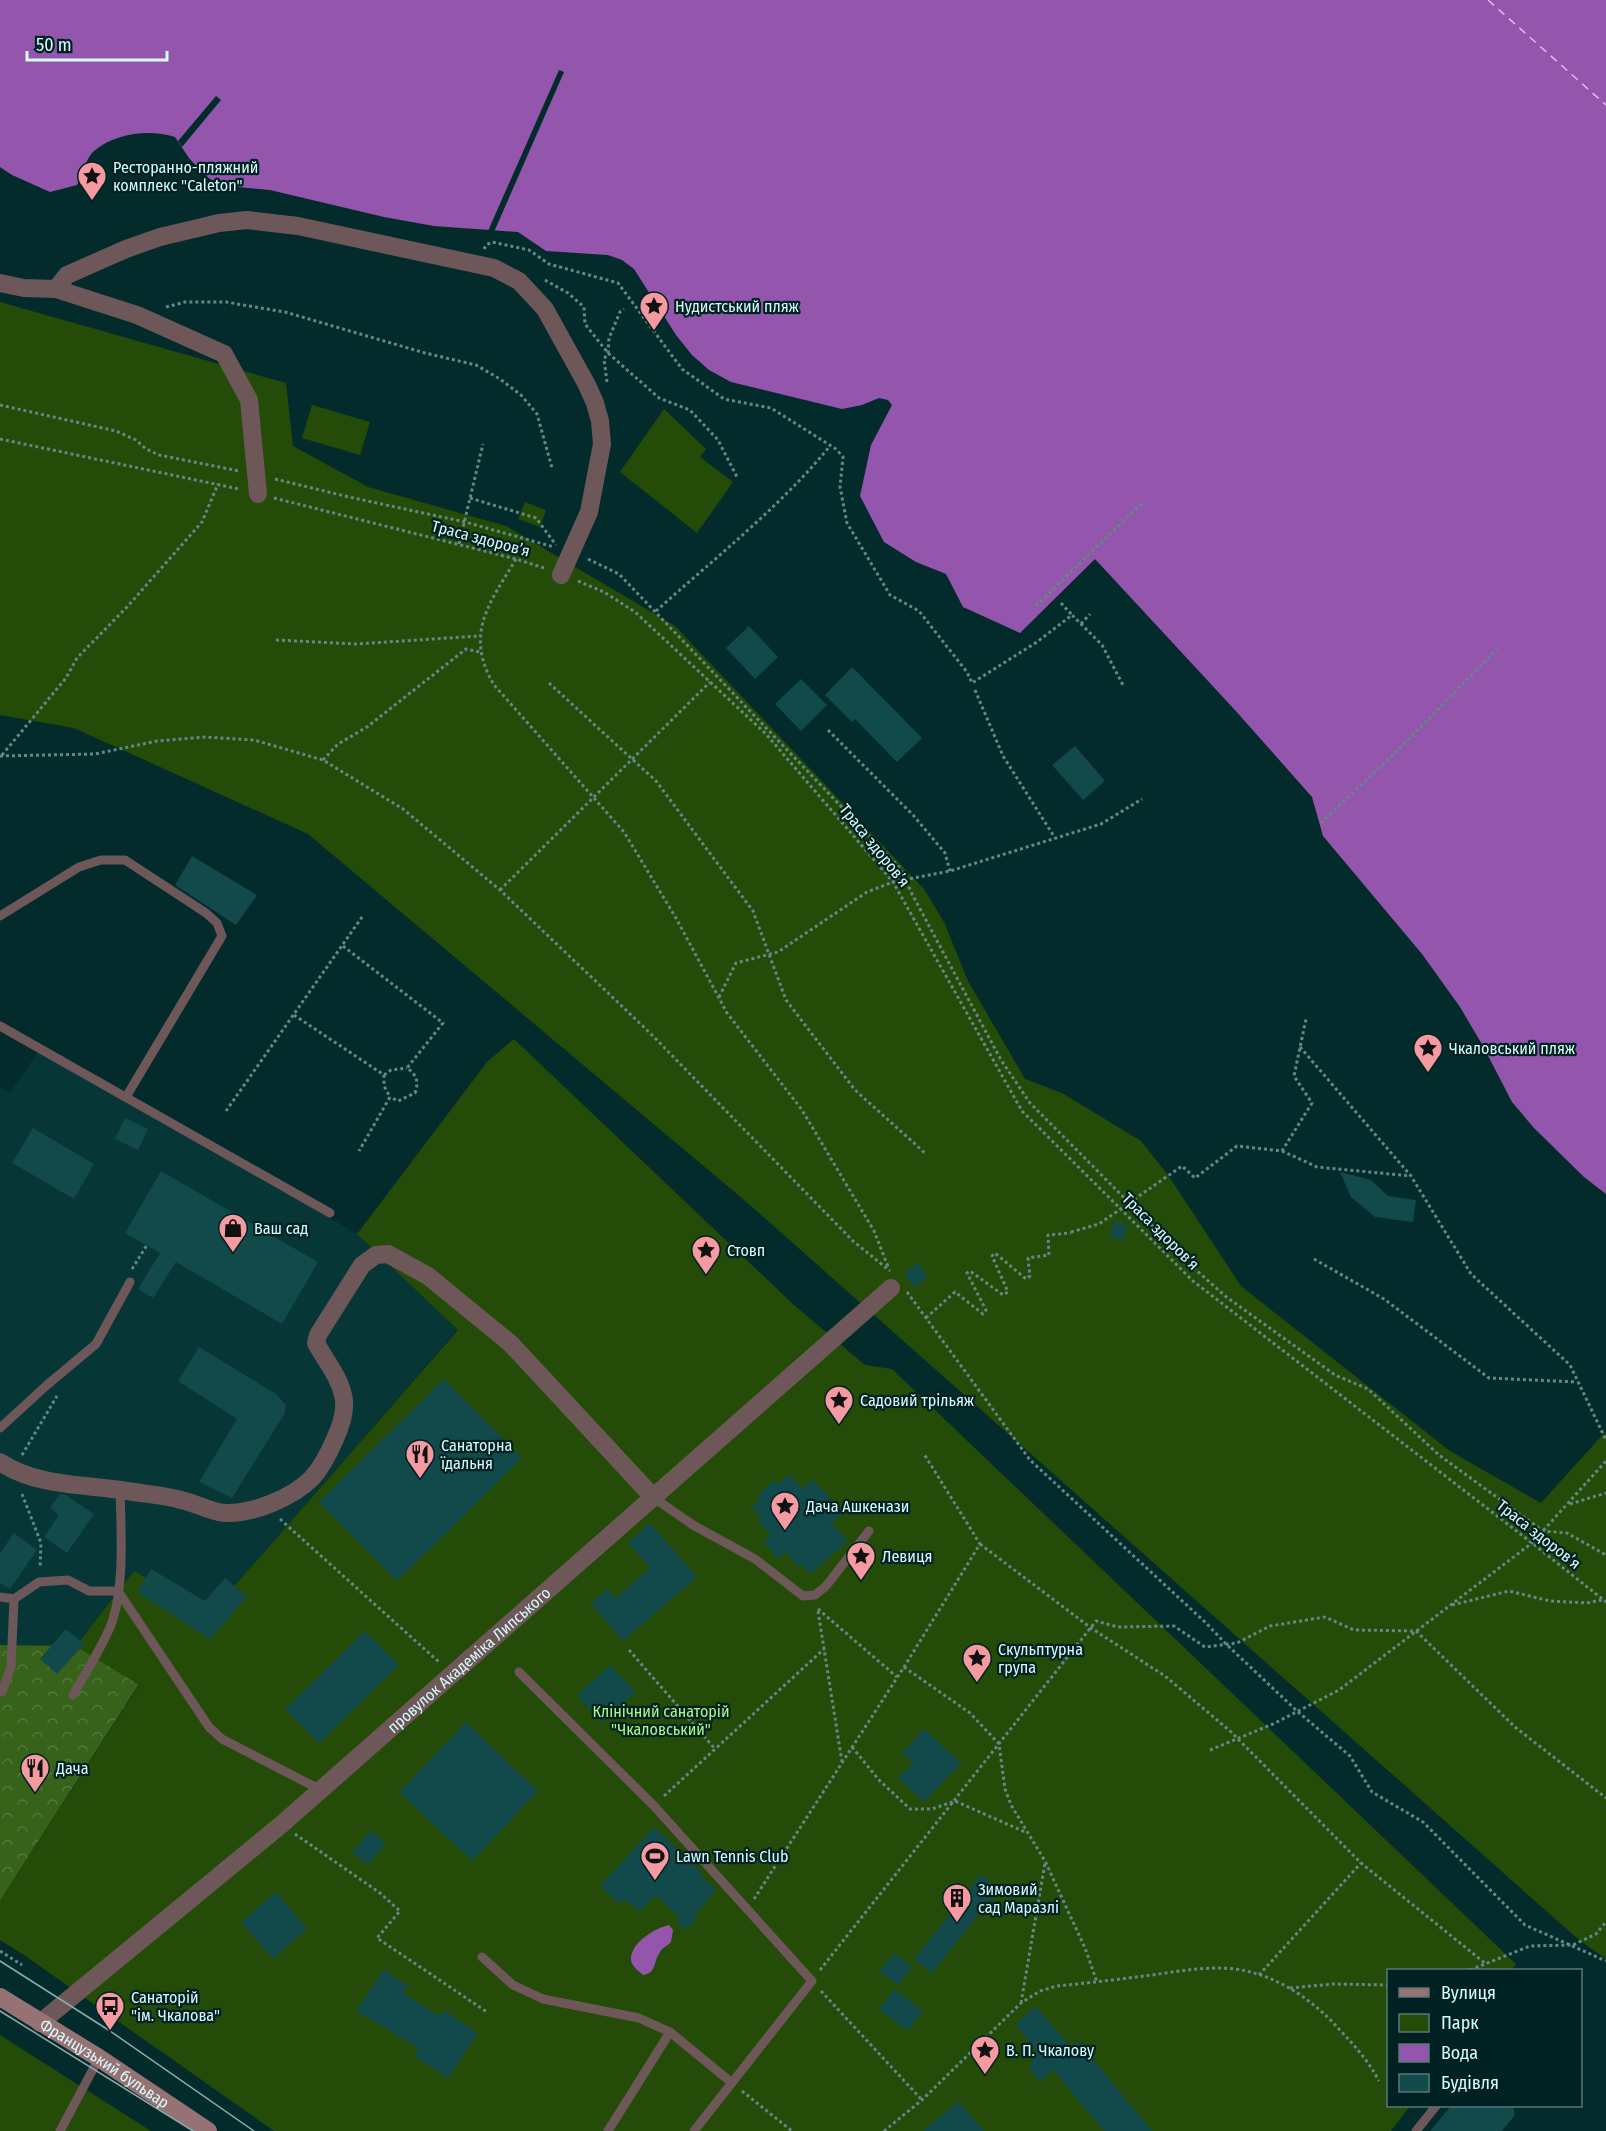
<svg xmlns="http://www.w3.org/2000/svg" width="1606" height="2131" font-family="'Fira Sans Condensed',sans-serif">
<style>
.built{fill:#063636}
.forest{fill:url(#forest-crowns)}
.park{fill:#244b07}
.water{fill:#9356ac}
.pier{fill:#042b2b}
.lines{fill:none;stroke-linecap:round;stroke-linejoin:round}
.ferry{stroke:#e4b6f8;stroke-width:1.5;stroke-dasharray:8 6;stroke-linecap:butt}
.building{fill:#12494a}
.path{stroke:#638888;stroke-width:3;stroke-dasharray:3 3;stroke-linecap:butt}
.lane{stroke:#6e5758;stroke-width:9}
.street{stroke:#6e5758;stroke-width:18}
.secondary{stroke:#977274;stroke-width:18}
.tram{stroke:#88acac;stroke-width:1.5}
.labels{text-anchor:middle;stroke-width:4.5;stroke-linejoin:round;paint-order:stroke}
.poi-label{font-size:16px;fill:#d9fbfb;stroke:#002122;text-anchor:start}
.street-label{font-size:16px;fill:#d9fbfb;stroke:#002122}
.park-label{font-size:16px;fill:#abf981;stroke:#002122}
</style>
<defs>
<pattern id="forest-crowns" width="20" height="18" patternUnits="userSpaceOnUse" patternTransform="scale(1.5)"><rect width="20" height="18" fill="#36621a"/><path d="M2 6a3 3 0 1 1 6 0M12 15a3 3 0 1 1 6 0" fill="none" stroke="#52793c"/></pattern>
</defs>
<rect width="100%" height="100%" fill="#042b2b"/>
<path class="built" d="M40,1049l317,185 101,95 -248,285 -134,32 -76,-1v-559l10,7z"/>
<path class="forest" d="M0,1645l76,1 63,38 -139,217z"/>
<path class="park" d="M0,302l286,81 7,63 75,41 138,39 169,100 249,263 20,33 24,59 57,98 37,14 79,48 27,34 73,111 209,165 91,52 65,-72v528l-28,-20 -828,-734 -442,-371 -234,-106 -74,-13z
M312,405l58,17 -10,33 -58,-17z
M664,409l42,40 -6,8 33,25 -36,51 -77,-61z
M525,502l21,8 -6,17 -22,-8z
M514,1039l280,266 71,60 27,4 624,595 -5,6h-123v136h22l-19,25h-1117l-250,-176 -24,-15v-39l139,-216 -63,-39 58,-75 76,43 248,-284 -101,-96 130,-172z
M0,2035l151,96h-151z"/>
<path class="water" d="M0,0h1606v1194l-22,-17 -50,-49 -22,-26 -29,-56 -23,-39 -38,-53 -99,-118 -11,-39 -78,-88 -139,-150 -75,74 -57,-26 -17,-33 -30,-12 -32,-20 -24,-46 11,-51 21,-40 -4,-5 -9,-2 -17,7 -20,4 -111,-27 -22,-12 -17,-15 -16,-20 -42,-66 -12,-9 -14,-5 -62,-4 -28,-19 -84,-6 -50,-9 -114,-27 -52,-5 -13,-10 -16,-17 -14,-21c-25,-8 -60,-4 -81,14 -8,7 -12,24 -17,34l-27,7 -38,-17 -12,-8z
M669,1925l4,5 -2,12c-4,4 -9,6 -11,10 -7,10 -3,21 -17,23 -4,-4 -11,-8 -12,-15 -1,-17 24,-32 38,-35z"/>
<path class="pier" d="M559,70l5,2 -70,160 -6,-1z
M216,96l5,4 -39,47 -4,-6z"/>
<g class="lines">
<path class="ferry" d="M1488,0l118,105"/>
</g>
<path class="building" d="M749,626l29,31 -23,22 -29,-31z
M852,667l70,71 -25,24 -42,-43 -3,3 -27,-27z
M801,679l26,26 -26,26 -26,-27z
M1075,746l30,35 -22,19 -31,-35z
M192,856l65,39 -21,30 -61,-40z
M125,1118l23,11 -10,21 -23,-11z
M33,1128l61,36 -20,35 -62,-36z
M161,1171l157,91 -36,62 -106,-62 -23,36 -15,-9 22,-36 -35,-20z
M1340,1172l31,8 17,16 28,4 -3,22 -38,-5 -24,-20z
M1113,1221l14,3 -3,16 -14,-3z
M917,1263l11,13 -13,11 -11,-13z
M199,1347l77,47 9,10v9l-53,85 -33,-16 38,-63 -59,-38z
M444,1379l78,79 -125,123 -78,-79z
M789,1474l13,15 11,-10 30,34 -11,10 16,18 -38,33 -9,-10 -3,3 -12,-15 -8,7 -15,-18 7,-6 -12,-15 3,-2 -10,-11 9,-7 -3,-4 18,-16 3,4z
M60,1494l6,1 28,19 -27,39 -23,-16 15,-22 -9,-7z
M650,1523l47,54 -74,64 -32,-38 16,-14 8,9 35,-30 -22,-26z
M14,1533l23,17 -27,39 -10,-6v-30z
M151,1569l54,32 20,-23 22,18 -37,43 -73,-47z
M66,1629l18,15 -27,30 -17,-15z
M365,1631l34,34 -80,78 -34,-34z
M610,1665l26,27 -34,31 -25,-28z
M466,1722l72,69 -66,70 -73,-69z
M924,1729l37,34 -37,39 -26,-24 15,-15 -11,-10z
M654,1827l48,45 -2,3 16,15 -21,25v5l-6,7h-7l-5,-4 1,-7 -22,-21 -17,16 -15,-12 -5,5 -19,-18z
M370,1831l16,12 -18,22 -16,-12z
M981,1874l18,15 -67,84 -18,-14z
M276,1892l31,37 -34,30 -32,-37z
M894,1953l18,14 -14,18 -19,-14z
M384,1969l24,17 -5,7 36,23 4,-6 35,23 -30,45 -34,-22 5,-8 -63,-37z
M894,1989l29,22 -15,20 -29,-22z
M1036,2006l35,41 7,-6 74,90h-48l-51,-61 -13,12 -11,-12 7,-20 -21,-26z
M958,2101l26,30h-61z
M1451,2106h62l2,9 -13,16h-72z"/>
<g class="lines">
<path class="path" d="M484,249l2,-4 6,-3 37,8 20,14 69,19 64,86 42,30 47,9 65,41 7,8 -3,30 7,36 43,72 29,16 48,61 5,11 65,-41 35,-27 30,30 22,42
M545,280l23,13 16,14 1,17 23,29 51,45 31,12 28,30 19,37
M166,307l19,-5h41l59,10 140,41 51,12 24,14 21,16 16,19 15,54
M607,382l-3,-23 4,-6 1,-15 11,-26 4,-3
M0,405l116,26 20,9 10,9 13,6 80,16
M0,439l239,50
M275,479l74,18 116,25 89,25
M274,498l242,61 28,9
M470,498l66,20 20,27
M459,544l24,-100
M516,559c-27,45 -52,75 -22,126l130,147 52,86 51,95 75,97 72,121 15,38
M588,559l31,15 281,294 12,26 89,166 29,43 166,167 29,26 110,79 33,14 71,66 104,76 24,2 39,22
M578,581l26,11 31,20 131,122 127,148 129,229 171,170 339,262 74,59
M1061,603l11,12
M1036,606l106,-103
M656,611c59,-53 124,-104 174,-165
M1081,624l9,-10
M276,640l80,4 123,-8
M549,683l107,98 97,130 33,89 69,90 71,64
M975,690l28,66 52,82
M828,730l85,85 32,38 5,18
M2,755l64,-77 11,-20 50,-51 75,-85 16,-38
M0,756l95,-2 62,-13 47,-4 50,3 69,20 80,49 97,81 149,142 204,209 37,30
M323,760l15,-16 29,-17 99,-78 14,3
M1321,823l84,-80 92,-94
M500,890l210,-208
M343,946l100,77 -36,45c10,7 12,14 8,25l-17,8 -8,-4
M719,997l17,-34 42,-11 89,-60 26,-10 57,-11 151,-47 41,-25
M294,1015l90,60v11l6,11 -31,54
M1300,1047l111,129 60,98 99,91 36,75
M384,1075l7,-5 16,-2
M226,1111l136,-194
M1282,1151l35,16 94,9
M1071,1232l28,-8 83,-58 13,12 42,-32 45,5 30,-48 -18,-27 12,-57
M1314,1259l70,40 105,79 88,4
M132,1269l15,-24
M907,1292l123,168 176,163 20,21 71,67 53,45 22,36 51,30 102,103 81,36
M926,1318l29,-26 28,22 3,-4 -19,-37 3,-2 33,24 5,-3 -16,-36 3,-3 31,26 4,-3 -2,-18 21,-3 -1,-20 23,-2
M22,1455l35,-59
M22,1494l19,49 -1,25
M1570,1504l36,-11
M280,1519l160,144
M980,1544l111,84 74,48 65,55 131,132 125,101
M1452,1605l57,-14 41,10 37,2 15,-3
M818,1609l79,68
M818,1611l24,151
M629,1650l86,99
M904,1667l66,46 29,31 6,45 6,16 34,56 40,87 12,34
M852,1747l27,33 31,29h22l23,-8 70,31
M1210,1750l63,-26 66,-34 193,-147 74,-82
M664,1796l160,-147
M295,1834l85,59 20,18 -23,27 110,74
M754,1899l150,-232 76,-123 -56,-90
M0,1951l22,14
M820,1970l276,-349 22,6 56,-1 31,21 32,-4 33,-17 55,-9 29,13 62,1 99,96 91,71
M1470,1970l60,-24 43,-1 23,-11 10,-12
M1259,1975l102,-112
M1290,1988l43,-4 55,1
M821,1991l101,109
M1021,2003l24,-140
M742,2091l50,40
M884,2131l38,-31 99,-97 19,-12 17,-5c32,-3 64,-7 95,-11 28,-4 55,-9 83,-6 39,5 76,29 102,58 16,17 31,33 42,54"/>
<path class="lane" d="M0,916l79,-49 22,-7h24l81,53 11,10 5,13 -96,161
M0,1026l330,187
M0,1428l47,-43 49,-41 34,-62
M654,1498l39,27 62,34 48,37 12,-1 11,-9 43,-55
M0,1597l14,2 25,-17 29,-2 21,11h29l91,136 13,12 99,51
M519,1672l135,134 158,175 -118,150
M2,1692l9,-25 3,-68
M73,1695c13,-23 28,-46 38,-70 14,-38 10,-95 9,-135
M482,1957l31,28 30,14 96,19 31,14 62,51
M60,2131l39,-73
M608,2131l62,-99
M1416,2131l20,-25"/>
<g class="street">
<path d="M0,283l24,5 32,1 81,26 87,39 25,46 9,94"/>
<path d="M56,289l11,-14 59,-26 34,-12 59,-14 28,-3 51,6 196,42 25,13 26,28 42,76 8,18 5,18 2,23 -13,68 -28,63"/>
<path d="M0,1462c37,25 85,22 127,29 18,3 37,4 54,9 14,3 30,12 44,13 28,1 67,-15 87,-35 10,-11 17,-25 23,-39 6,-13 12,-29 8,-44 -4,-19 -18,-35 -27,-52l2,-8 44,-70 14,-10 12,-1 40,22 82,67 144,155"/>
<path id="s1" d="M40,2023l242,-199 609,-536"/>
</g>
<path class="secondary" id="s2" d="M0,1997l99,61 109,73"/>
<path class="tram" d="M0,1961l110,70 144,100
M0,2011l193,120"/>
</g>
<defs>
<g id="sight-pin" transform="scale(1.5)"><path d="M0 17L-7.5 6A9.5 9.5 0 1 1 7.5 6Z" fill="#f49aa0" stroke="#002122"/><path d="M0-6L1.8-2.2L6-1.7L2.9 1.2L3.7 5.4L0 3.3L-3.7 5.4L-2.9 1.2L-6-1.7L-1.8-2.2Z" fill="#111"/></g>
<g id="shop-pin" transform="scale(1.5)"><path d="M0 17L-7.5 6A9.5 9.5 0 1 1 7.5 6Z" fill="#f49aa0" stroke="#002122"/><path d="M-5-2.5h2.3a2.7 3.5 0 0 1 5.4 0H5L5.5 6h-11ZM-1.5-2.5h3a1.5 2.3 0 0 0-3 0Z" fill="#111"/></g>
<g id="restaurant-pin" transform="scale(1.5)"><path d="M0 17L-7.5 6A9.5 9.5 0 1 1 7.5 6Z" fill="#f49aa0" stroke="#002122"/><path d="M-5-6h1v4h1v-4h1v4h1v-4h1v5L-1.5 .5V6h-2V.5L-5-1ZM5-6V6H3V1.5H1.5Q1.5-4 5-6Z" fill="#111"/></g>
<g id="stadium-pin" transform="scale(1.5)"><path d="M0 17L-7.5 6A9.5 9.5 0 1 1 7.5 6Z" fill="#f49aa0" stroke="#002122"/><path d="M0-5a6.5 5 0 1 0 0 10a6.5 5 0 1 0 0-10ZM-3.5-1.8h7v3.6h-7Z" fill="#111"/></g>
<g id="building-pin" transform="scale(1.5)"><path d="M0 17L-7.5 6A9.5 9.5 0 1 1 7.5 6Z" fill="#f49aa0" stroke="#002122"/><path d="M-4-6H4V6H1V3H-1V6H-4ZM-2.5-4.3h1.7v1.8h-1.7ZM.8-4.3h1.7v1.8H.8ZM-2.5-1h1.7V.8h-1.7ZM.8-1h1.7V.8H.8Z" fill="#111"/></g>
<g id="bus-pin" transform="scale(1.5)"><path d="M0 17L-7.5 6A9.5 9.5 0 1 1 7.5 6Z" fill="#f49aa0" stroke="#002122"/><path d="M-5-6H5V4H4V6H2V4H-2V6H-4V4H-5ZM-3.5-4V0h7V-4ZM-3.5 1.2v1.5H-2V1.2ZM2 1.2v1.5H3.5V1.2Z" fill="#111"/></g>
</defs>
<g fill-rule="evenodd">
<use href="#sight-pin" x="92" y="176"/>
<use href="#sight-pin" x="654" y="306"/>
<use href="#sight-pin" x="1428" y="1048"/>
<use href="#shop-pin" x="233" y="1228"/>
<use href="#sight-pin" x="706" y="1250"/>
<use href="#sight-pin" x="839" y="1400"/>
<use href="#restaurant-pin" x="420" y="1454"/>
<use href="#sight-pin" x="785" y="1506"/>
<use href="#sight-pin" x="861" y="1556"/>
<use href="#sight-pin" x="977" y="1658"/>
<use href="#restaurant-pin" x="35" y="1768"/>
<use href="#stadium-pin" x="655" y="1856"/>
<use href="#building-pin" x="957" y="1898"/>
<use href="#bus-pin" x="110" y="2006"/>
<use href="#sight-pin" x="985" y="2050"/>
</g>
<g class="labels">
<g class="poi-label">
<text x="113" y="173">Ресторанно-пляжний<tspan x="113" dy="18">комплекс "Caleton"</tspan></text>
<text x="675" y="312">Нудистський пляж</text>
<text x="1449" y="1054">Чкаловський пляж</text>
<text x="254" y="1234">Ваш сад</text>
<text x="727" y="1256">Стовп</text>
<text x="860" y="1406">Садовий трільяж</text>
<text x="441" y="1451">Санаторна<tspan x="441" dy="18">їдальня</tspan></text>
<text x="806" y="1512">Дача Ашкенази</text>
<text x="882" y="1562">Левиця</text>
<text x="998" y="1655">Скульптурна<tspan x="998" dy="18">група</tspan></text>
<text x="56" y="1774">Дача</text>
<text x="676" y="1862">Lawn Tennis Club</text>
<text x="978" y="1895">Зимовий<tspan x="978" dy="18">сад Маразлі</tspan></text>
<text x="131" y="2003">Санаторій<tspan x="131" dy="18">"ім. Чкалова"</tspan></text>
<text x="1006" y="2056">В. П. Чкалову</text>
</g>
<g class="street-label">
<text transform="translate(481 538) rotate(15)" y="6">Траса здоров’я</text>
<text transform="translate(875 845) rotate(51)" y="6">Траса здоров’я</text>
<text transform="translate(1161 1231) rotate(45)" y="6">Траса здоров’я</text>
<text transform="translate(1539 1534) rotate(38)" y="6">Траса здоров’я</text>
<text dy="6" stroke="none"><textPath href="#s1" startOffset="562">провулок Академіка Липського</textPath></text>
<text dy="6" stroke="none"><textPath href="#s2" startOffset="124">Французький бульвар</textPath></text>
</g>
<g class="park-label">
<text x="661" y="1717">Клінічний санаторій<tspan x="661" dy="18">"Чкаловський"</tspan></text>
</g>
</g>
<rect x="1387" y="1969" width="195" height="138" fill="#002122" stroke="#577879" stroke-width="1.5"/>
<rect x="1399" y="1988" width="30" height="9" fill="#977274" stroke="#577879" stroke-width="1.5"/>
<text x="1441" y="1999" font-size="18" fill="#d9fbfb">Вулиця</text>
<rect x="1399" y="2014" width="30" height="18" fill="#244b07" stroke="#577879" stroke-width="1.5"/>
<text x="1441" y="2029" font-size="18" fill="#d9fbfb">Парк</text>
<rect x="1399" y="2044" width="30" height="18" fill="#9356ac" stroke="#577879" stroke-width="1.5"/>
<text x="1441" y="2059" font-size="18" fill="#d9fbfb">Вода</text>
<rect x="1399" y="2074" width="30" height="18" fill="#12494a" stroke="#577879" stroke-width="1.5"/>
<text x="1441" y="2089" font-size="18" fill="#d9fbfb">Будівля</text>
<path d="M27 51v9h140v-9" fill="none" stroke="#d9fbfb" stroke-width="3"/>
<text x="36" y="51" font-size="18" fill="#d9fbfb" stroke="#002122" stroke-width="4.5" paint-order="stroke">50 m</text>
</svg>
